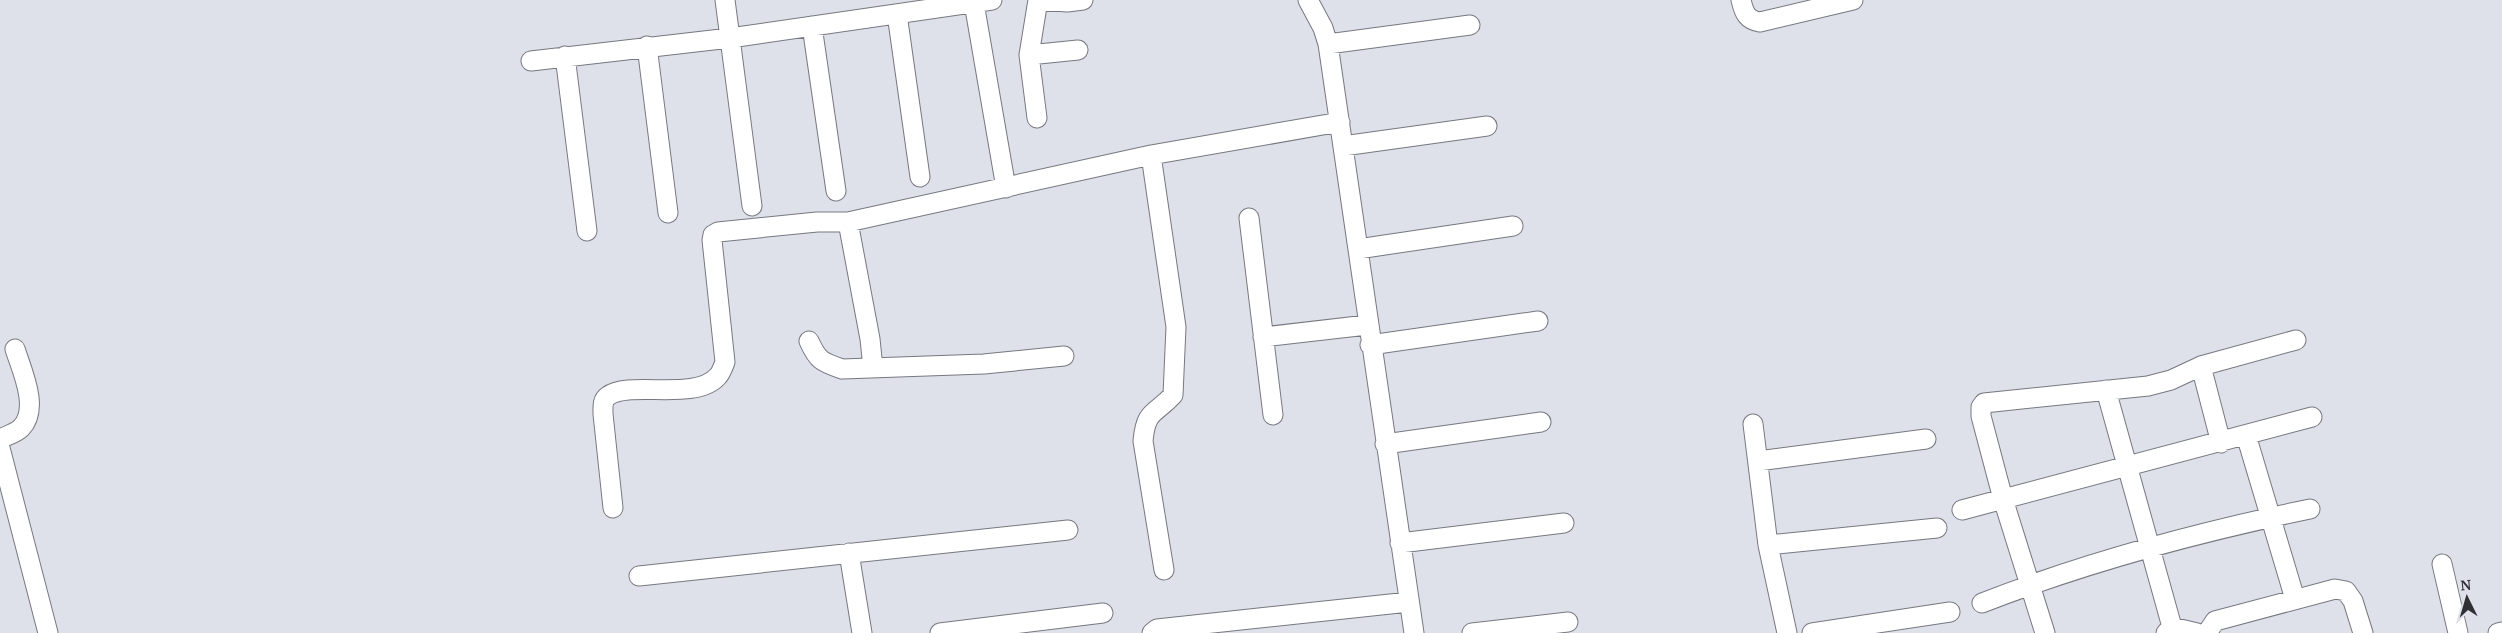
<svg xmlns="http://www.w3.org/2000/svg" width="2502" height="633" font-family="'PT Serif',serif">
<style>
.lines{fill:none;stroke-linecap:round;stroke-linejoin:round}
.minor-casing{stroke:#767881;stroke-width:21}
.minor{stroke:#fff;stroke-width:19}
</style>
<rect width="100%" height="100%" fill="#dee0ea"/>
<g class="lines">
<g class="minor-casing">
<path id="minor" d="M725,0l27,206
M1038,0l29,2 16,-2
M1308,0l15,28 5,16 86,589
M1741,0c3,13 6,20 19,22l93,-22
M974,3l32,185
M897,14l23,163
M812,26l24,165
M1328,44l142,-19
M647,46l21,167
M1029,55l49,-5
M565,56l22,175
M531,61l199,-23 262,-38
M1037,118l-8,-63 9,-55
M1343,146l144,-20
M1151,155l25,172 -3,68c-18,20 -27,14 -30,46l21,129
M1249,218l24,197
M848,222l22,117 3,29
M1358,249l155,-23
M1263,337l104,-12
M809,341c9,20 13,21 33,28l142,-5 80,-8
M1370,345l168,-24
M2201,366l20,77
M2106,390l66,237
M1753,424l15,121 19,88
M2246,435l49,164
M0,439c6,-3 16,-6 21,-11 19,-19 1,-57 -6,-79
M1385,444l156,-22
M0,448l48,185
M1758,461l168,-22
M613,508l-10,-94c0,-7 -1,-14 5,-18 22,-16 88,6 110,-20 3,-3 5,-9 7,-14l-13,-122 1,-5 5,-3 99,-10h31l303,-67 189,-33
M1962,510l350,-93
M1400,543l164,-20
M1768,545l169,-17
M849,553l13,80
M2442,564l16,69
M639,576l429,-46
M1982,603c105,-41 217,-71 328,-94
M940,633l163,-20
M1152,633l5,-4 252,-27
M1472,633l96,-11
M1812,633l138,-21
M2045,633l-42,-134 -22,-83v-9l3,-4 164,-17 23,-6 30,-14 95,-26
M2166,633l6,-6 25,6
M2207,633l8,-12 120,-32 11,2 7,10 10,32
M2498,633l4,-1"/>
</g>
<use href="#minor" class="minor"/>
</g>
<g transform="translate(2467 598) rotate(355)" stroke="#dee0ea" stroke-width="4" paint-order="stroke">
<path d="M0-4L9 19L0 12L-9 19Z" fill="#2f3034"/>
<text y="-8" font-size="14" font-weight="bold" text-anchor="middle" fill="#2f3034">N</text>
</g>
</svg>
